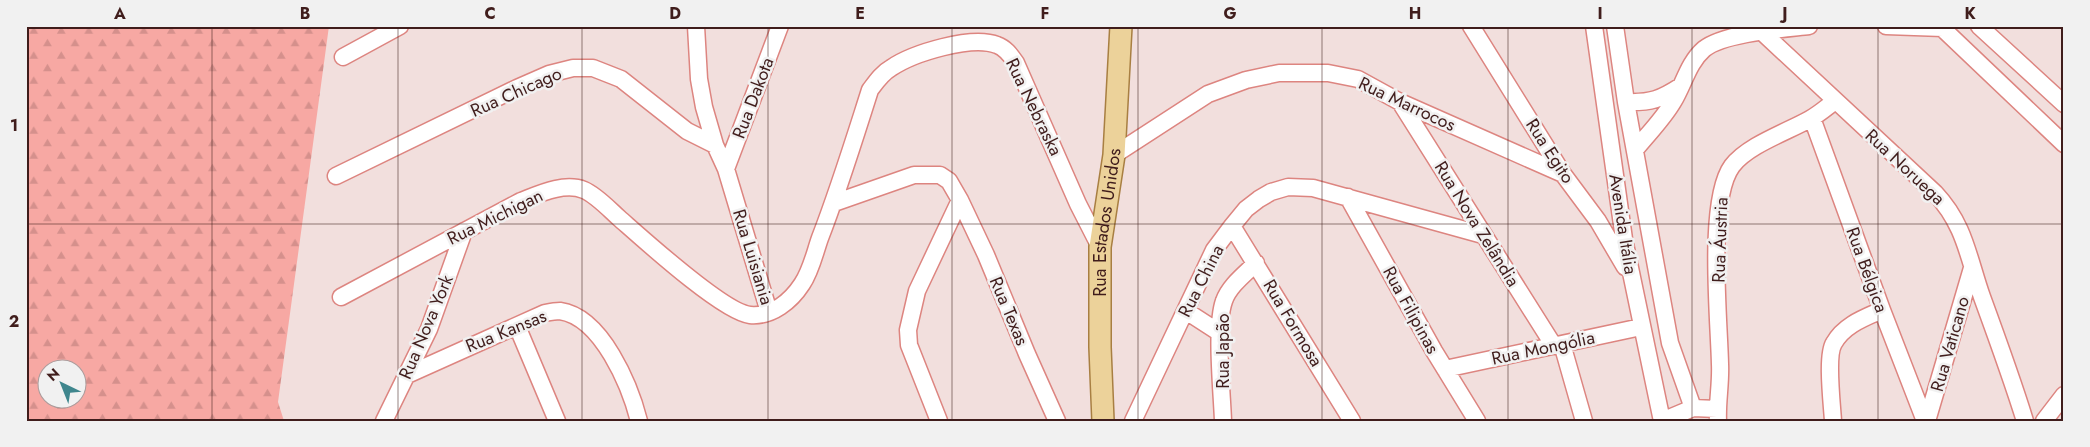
<svg xmlns="http://www.w3.org/2000/svg" width="2090" height="447" font-family="Jost,sans-serif">
<style>
.forest{fill:url(#forest-firs);fill-rule:evenodd}
.lines{fill:none;stroke-linecap:round;stroke-linejoin:round}
.minor-casing{stroke:#dd8580;stroke-width:19}
.major-casing{stroke:#a87f42;stroke-width:24}
.minor{stroke:#fff;stroke-width:16}
.major{stroke:#ecd29a;stroke-width:21}
.grid{fill:none;stroke:#401d1c;stroke-width:1;stroke-opacity:0.55}
.labels{text-anchor:middle;stroke-width:5;stroke-linejoin:round;paint-order:stroke}
.street-label{font-size:18px;fill:#401d1c;stroke:#f1f1f1}
.neatline{fill:none;stroke:#401d1c;stroke-width:2}
.grid-label{font-size:16px;text-anchor:middle;font-weight:bold;fill:#401d1c}
</style>
<defs>
<pattern id="forest-firs" width="22" height="20" patternUnits="userSpaceOnUse" patternTransform="scale(1.25)"><rect width="22" height="20" fill="#f7a8a3"/><path d="M5 1l3.5 6h-7zM16 11l3.5 6h-7z" fill="#d5908c"/></pattern>
</defs>
<rect width="100%" height="100%" fill="#f2dfdd"/>
<path class="forest" d="M26,26h303l-51,376 6,19h-258zM48,370h30v30h-30z"/>
<g class="lines">
<g class="minor-casing">
<path id="minor" d="M696,26l3,53 5,28 11,38 11,24 43,143
M1471,26l92,148 35,47 27,46
M1594,26l30,213 38,182
M1615,26l11,76 44,241 23,65
M1886,26l57,2
M1940,26l124,118
M1979,26l85,78
M1762,32l173,161c30,32 33,64 47,104 15,41 30,82 43,124
M343,57l57,-31
M1400,102l154,244
M1626,102c25,1 35,-3 55,-16
M1812,118l70,192 43,111
M1635,150c13,-16 28,-31 38,-48 11,-18 15,-39 31,-53 20,-16 79,-20 105,-23
M1114,155l94,-61 38,-14 33,-7h49l30,6 42,23 163,72
M726,169l54,-143
M336,176l181,-88 32,-14 24,-6h20l28,11 66,52 28,14
M1348,197l86,154 43,70
M834,203l80,-28h26l9,6 11,19 26,55 41,99 30,67
M1232,226l120,195
M341,297l180,-96c18,-7 43,-19 63,-11 12,5 25,19 35,28 24,21 104,94 131,97 22,2 41,-14 52,-31 9,-13 13,-32 18,-46 19,-49 34,-98 50,-148 6,-8 12,-17 21,-22 22,-15 81,-33 106,-23 9,3 14,11 19,18l62,141 22,43
M1186,311l34,22
M517,326l40,95
M1562,344l22,77
M1445,369l196,-42
M407,375l138,-62c5,-1 11,-2 15,-2 42,6 70,75 79,110
M384,421l45,-92 35,-98
M939,421l-30,-76 -1,-15 9,-39 43,-91
M1133,421l81,-171 18,-24 14,-17 13,-10 12,-7 17,-5 25,1 170,47
M1223,421c-1,-29 -8,-95 1,-120 5,-15 21,-27 32,-38
M1662,421l31,-13 24,1
M1718,421c-1,-19 3,-38 2,-57 -1,-45 -13,-164 12,-198 16,-21 55,-34 78,-47 9,-5 17,-12 25,-18
M1833,421c-1,-17 -7,-66 1,-78 10,-18 30,-25 48,-33
M1927,421l45,-153
M2044,421l20,-26"/>
</g>
<g class="major-casing">
<g id="major">
<path id="s1" d="M1103,421l-3,-74v-100l14,-92 7,-129"/>
</g>
</g>
<use href="#minor" class="minor"/>
<use href="#major" class="major"/>
</g>
<path class="grid" d="M212,26v395M398,26v395M582,26v395M768,26v395M952,26v395M1138,26v395M1322,26v395M1508,26v395M1692,26v395M1878,26v395M26,224h2038"/>
<g class="labels">
<g class="street-label">
<text transform="translate(516 92) rotate(-24)" y="6">Rua Chicago</text>
<text transform="translate(753 98) rotate(-69)" y="6">Rua Dakota</text>
<text transform="translate(1407 104) rotate(25)" y="6">Rua Marrocos</text>
<text transform="translate(1034 107) rotate(64)" y="6">Rua Nebraska</text>
<text transform="translate(1550 151) rotate(57)" y="6">Rua Egito</text>
<text transform="translate(1905 167) rotate(43)" y="6">Rua Noruega</text>
<text transform="translate(495 217) rotate(-26)" y="6">Rua Michigan</text>
<text dy="6" stroke="none"><textPath href="#s1" startOffset="199">Rua Estados Unidos</textPath></text>
<text transform="translate(1477 224) rotate(58)" y="6">Rua Nova Zelândia</text>
<text transform="translate(1623 224) rotate(81)" y="6">Avenida Itália</text>
<text transform="translate(1720 240) rotate(-88)" y="6">Rua Áustria</text>
<text transform="translate(753 257) rotate(73)" y="6">Rua Luisiania</text>
<text transform="translate(1867 270) rotate(70)" y="6">Rua Bélgica</text>
<text transform="translate(1201 281) rotate(-63)" y="6">Rua China</text>
<text transform="translate(1411 310) rotate(61)" y="6">Rua Filipinas</text>
<text transform="translate(1009 311) rotate(67)" y="6">Rua Texas</text>
<text transform="translate(1293 323) rotate(59)" y="6">Rua Formosa</text>
<text transform="translate(426 327) rotate(-67)" y="6">Rua Nova York</text>
<text transform="translate(506 331) rotate(-22)" y="6">Rua Kansas</text>
<text transform="translate(1950 344) rotate(-74)" y="6">Rua Vaticano</text>
<text transform="translate(1543 348) rotate(-12)" y="6">Rua Mongólia</text>
<text transform="translate(1223 351) rotate(-90)" y="6">Rua Japão</text>
</g>
</g>
<rect width="2090" height="447" fill="none" stroke="#f1f1f1" stroke-width="55"/>
<g transform="translate(62 384) rotate(317)"><circle r="24" fill="#f1f1f1" stroke="#aa9c9c"/>
<path d="M0-4L9 19L0 12L-9 19Z" fill="#3f868d"/>
<text y="-8" font-size="14" font-weight="bold" text-anchor="middle" fill="#401d1c">N</text>
</g>
<rect x="28" y="28" width="2034" height="392" class="neatline"/>
<g class="grid-label">
<text x="120" y="19">A</text>
<text x="305" y="19">B</text>
<text x="490" y="19">C</text>
<text x="675" y="19">D</text>
<text x="860" y="19">E</text>
<text x="1045" y="19">F</text>
<text x="1230" y="19">G</text>
<text x="1415" y="19">H</text>
<text x="1600" y="19">I</text>
<text x="1785" y="19">J</text>
<text x="1970" y="19">K</text>
<text x="14" y="131">1</text>
<text x="14" y="327">2</text>
</g>
</svg>
